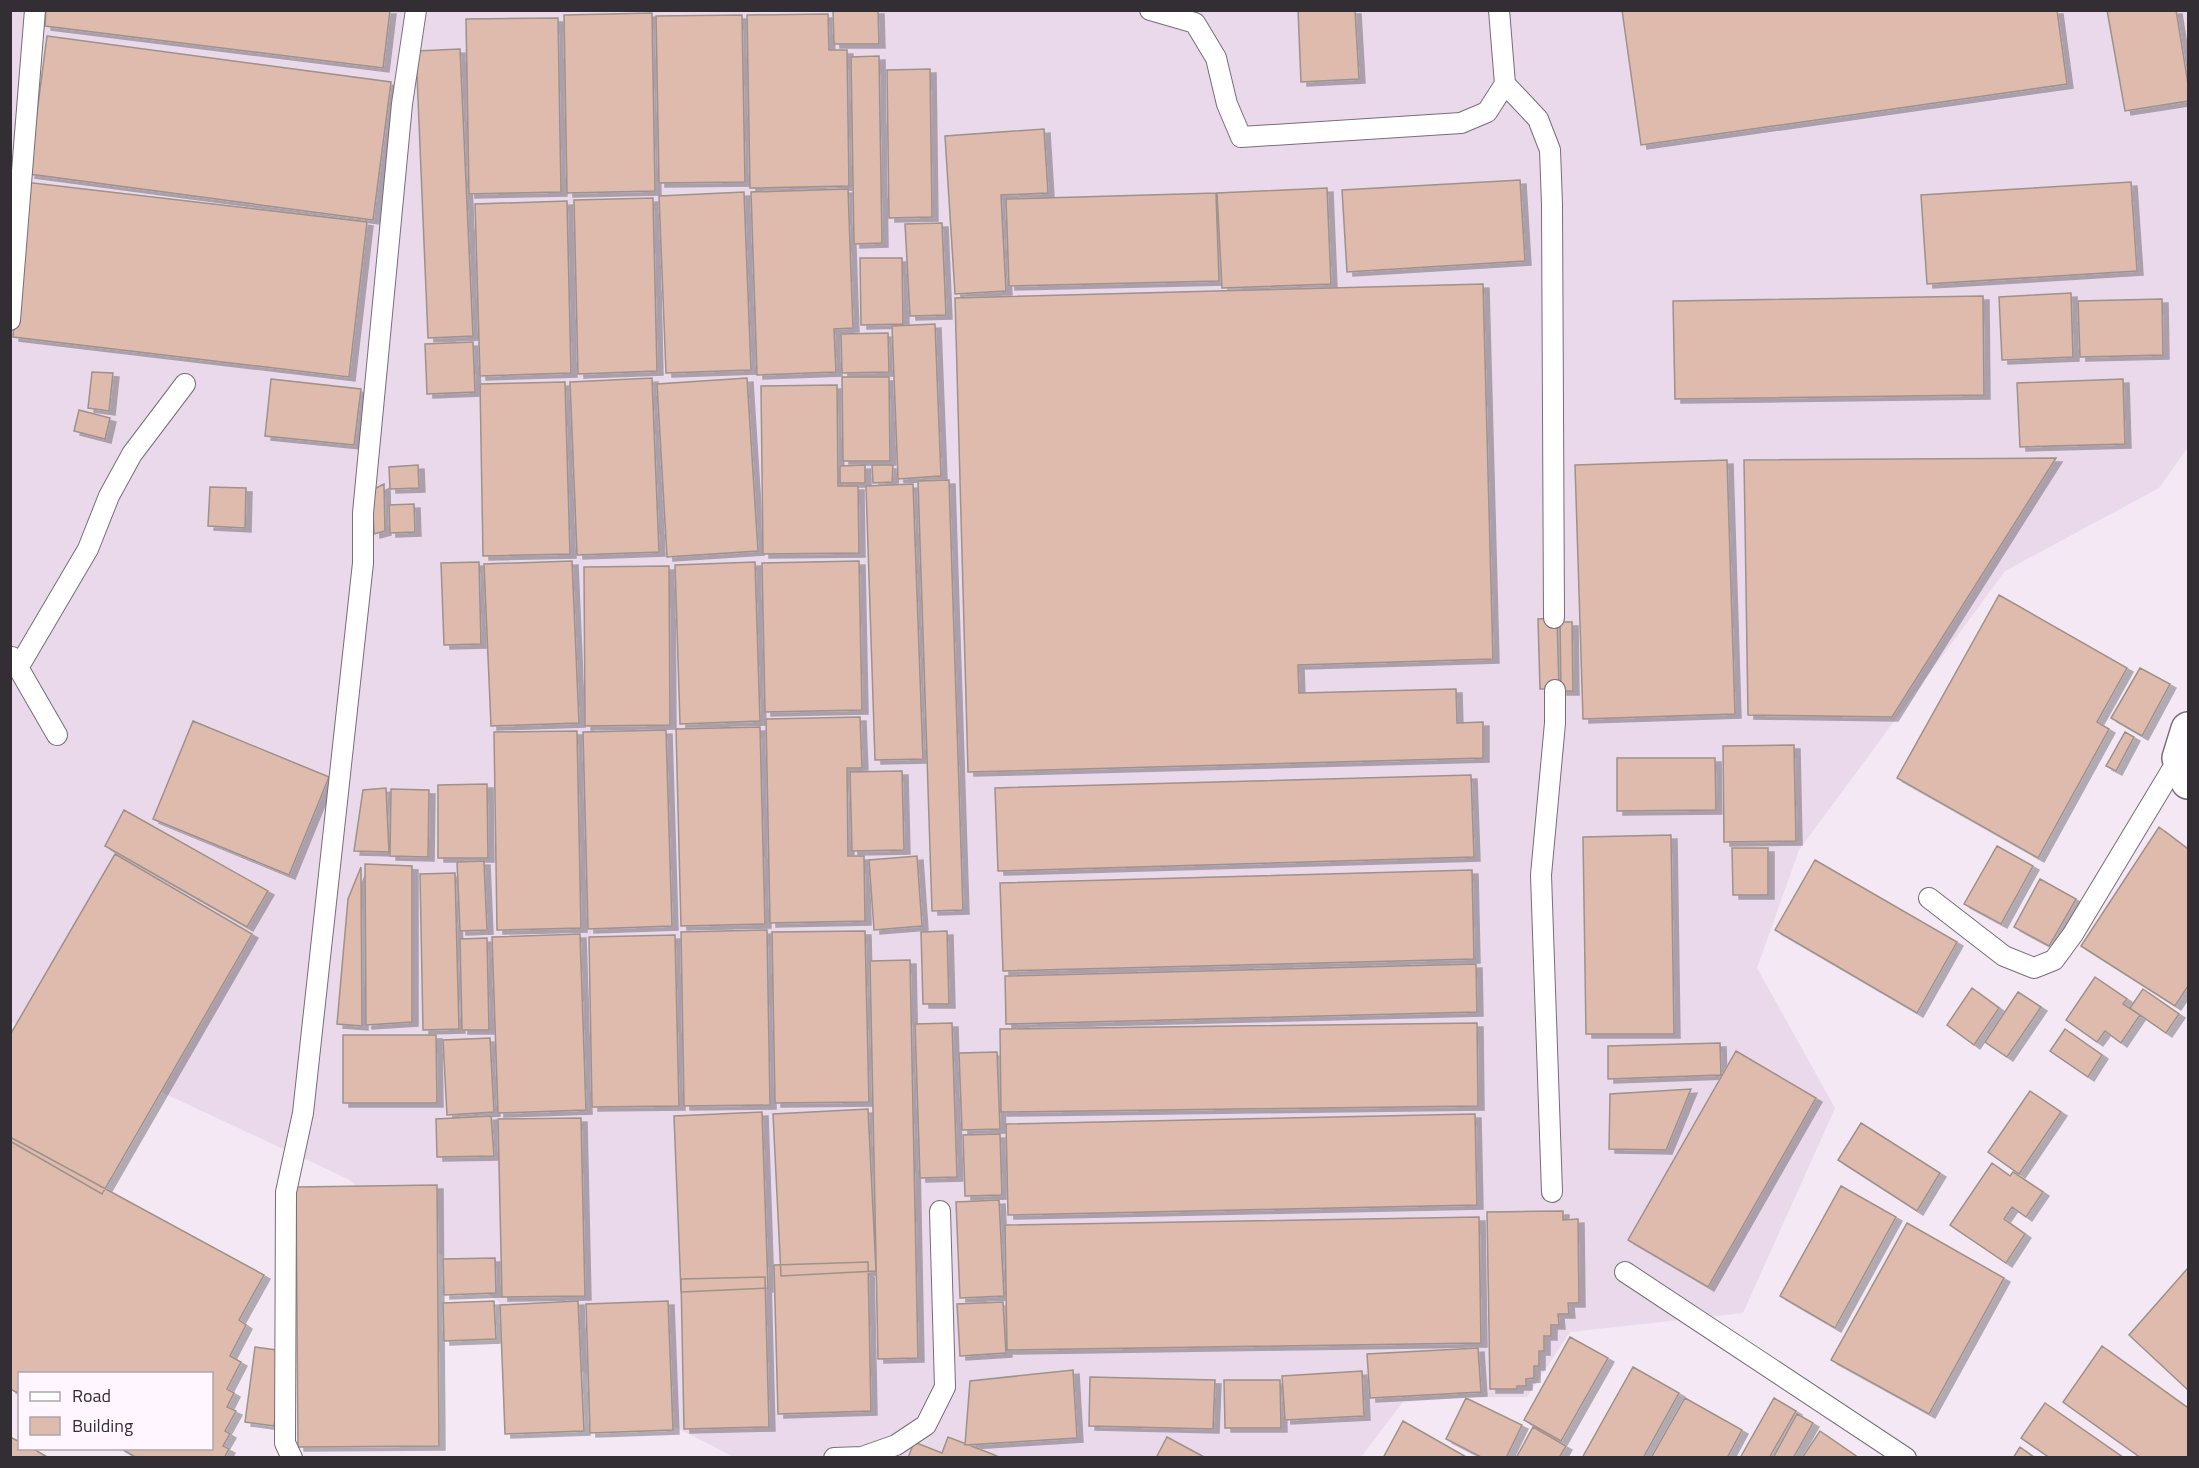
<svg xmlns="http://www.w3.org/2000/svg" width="2199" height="1468" font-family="'Titillium Web',sans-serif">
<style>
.built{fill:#e9d9ea}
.building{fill:#debbac;stroke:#9f918b;stroke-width:1.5;filter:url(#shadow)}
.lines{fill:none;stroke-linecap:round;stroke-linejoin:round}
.lane-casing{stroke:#786e78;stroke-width:22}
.street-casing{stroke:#786e78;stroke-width:36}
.lane{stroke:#fff;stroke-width:20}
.street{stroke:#fff;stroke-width:33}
</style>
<defs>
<filter id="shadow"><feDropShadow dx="6" dy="4" stdDeviation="0" flood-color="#0004"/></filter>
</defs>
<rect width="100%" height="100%" fill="#f3e8f3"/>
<path class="built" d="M11,11h2177v436l-29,41 -154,83 -206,279 -42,118 78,140 -92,205 -173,19 -43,65h-61l-63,5 -42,55h-627l-123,-63 -263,-215 -337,-157z"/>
<path class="building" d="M46,10h344l-7,58 -338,-42z
M833,10h45l1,34h-45z
M1298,10h57l4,69 -58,3z
M1622,10h435l10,74 -426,61z
M2107,10h69l12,74v17l-63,10z
M652,13l3,178 -88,2 -3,-178z
M828,14l1,36h18l2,136 -99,2 -3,-173z
M742,15l3,167 -86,1 -3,-167z
M558,18l3,174 -92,2 -3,-175z
M47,36l344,46 -18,138 -344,-46z
M460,49l13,287 -45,2 -12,-287z
M879,56l3,187 -28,1 -3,-187z
M930,69l2,148 -43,1 -2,-148z
M1044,129l4,64 -47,2 5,96 -51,3 -10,-158z
M1520,180l5,81 -178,11 -5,-82z
M24,182l343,40 -18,155 -336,-40z
M2131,182l6,89 -210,13 -6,-89z
M1327,188l4,96 -109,4 -5,-95z
M848,189l5,139 -19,1 2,43 -79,3 -6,-183z
M744,192l7,178 -85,3 -7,-177z
M1216,193l3,88 -210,5 -3,-87z
M653,198l4,173 -79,3 -4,-174z
M567,201l4,172 -91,3 -5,-172z
M942,223l4,92 -36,1 -5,-92z
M860,258h42l1,66 -42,1z
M1483,284l10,375 -195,6 1,28 157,-4 1,34 26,-1v36l-515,14 -13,-474z
M2071,293l2,64 -71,3 -3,-63z
M1983,296l1,99 -309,4 -2,-98z
M2162,299l1,56 -83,2 -2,-56z
M935,324l6,152 -43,3 -6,-153z
M888,333l1,39 -47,1 -1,-39z
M473,342l2,50 -48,2 -2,-50z
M92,372l21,1 -4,38 -21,-3z
M842,377h47l1,84h-47z
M652,378l7,174 -82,3 -7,-173z
M747,378l11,173 -91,6 -10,-173z
M271,379l90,10 -7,56 -89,-9z
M2123,379l2,65 -105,3 -3,-64z
M565,382l5,172 -87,2 -3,-172z
M837,385l1,101h20l1,67 -96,1 -2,-168z
M79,410l31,8 -5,21 -31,-8z
M2056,458l-164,259 -144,-2 -4,-255z
M1727,460l8,254 -152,5 -8,-254z
M418,465l1,23 -29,1 -1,-22z
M865,465v18h-25v-17z
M872,465h21l-1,17 -19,1z
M949,480l14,430 -31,1 -14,-430z
M384,484l1,47 -11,3 -2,-44z
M913,484l10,275 -48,1 -9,-274z
M210,487l36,1 -1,40 -37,-2z
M414,504l1,28 -25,1 -1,-28z
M572,561l7,162 -88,3 -7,-162z
M859,561l3,149 -97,2 -3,-149z
M479,562l2,82 -37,1 -3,-82z
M755,562l5,159 -80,3 -5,-159z
M669,566l1,159 -85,1 -1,-159z
M1999,595l128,73 -30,54 12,7 -71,129 -141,-80z
M1557,618l2,71h-19l-2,-70z
M1560,622h12l1,69h-12z
M2140,668l30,16 -28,52 -31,-18z
M860,717l2,51h-15l1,88h16l1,65 -95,2 -4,-204z
M193,721l136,56 -40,98 -136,-56z
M760,727l5,197 -84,2 -5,-197z
M666,730l6,196 -84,3 -5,-197z
M577,731l4,197 -84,2 -3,-198z
M2125,732l9,5 -18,34 -10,-5z
M1794,745l2,96 -72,1 -1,-96z
M1617,758h98l1,52 -99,1z
M902,771l2,79 -52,1 -2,-79z
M1471,775l3,82 -476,14 -3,-83z
M487,784l1,74h-50v-73z
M386,788l3,64 -35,-1 9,-61z
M391,789l38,1 -1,67 -38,-1z
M124,810l144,81 -21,36 -142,-81z
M2159,827l29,22v137l-13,20 -94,-60z
M1671,835l3,199h-88l-3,-197z
M1997,846l36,20 -32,58 -37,-20z
M1732,848h36v47h-35z
M115,854l137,80 -150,260 -92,-53v-106z
M917,856l5,70 -48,4 -5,-70z
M1815,860l142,82 -40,71 -142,-83z
M484,861l3,69 -27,1 -3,-69z
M365,864l47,2v156l-46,3z
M361,867l1,159 -25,-2 11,-125z
M1472,870l2,89 -471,12 -3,-88z
M455,873l4,156 -36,1 -3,-156z
M2040,879l36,20 -27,47 -35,-19z
M767,930l3,175 -86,1 -3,-174z
M865,931l4,171 -94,1 -3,-171z
M947,931l2,73h-26l-2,-72z
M580,934l6,176 -88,3 -6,-176z
M675,935l4,171 -87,1 -3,-170z
M487,938l2,92h-27l-2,-91z
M910,960l8,398 -40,1 -8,-398z
M1476,964l1,48 -471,12 -1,-48z
M2095,977l32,22 -4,5 17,11 -19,28 -16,-12 -8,11 -31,-22z
M1972,988l27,20 -25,37 -27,-20z
M2143,989l36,25 -13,19 -36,-25z
M2018,992l23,15 -34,50 -22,-15z
M952,1023l5,154 -37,1 -5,-154z
M1477,1023l1,83 -477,6 -1,-83z
M2065,1029l37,26 -14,22 -38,-26z
M343,1035h93l1,68h-94z
M490,1038l4,74 -47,3 -4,-75z
M1720,1043l1,32 -113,4v-33z
M1736,1051l80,47 -108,189 -80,-47z
M997,1052l3,77 -38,1 -3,-77z
M1691,1089l-25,61 -57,-1 1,-55z
M2030,1091l31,21 -42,62 -31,-22z
M868,1109l8,162 -95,5 -8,-162z
M762,1112l6,176 -87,4 -7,-176z
M1475,1114l2,91 -469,10 -2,-91z
M491,1116l3,40 -57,1 -1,-38z
M581,1118l4,178 -83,1 -4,-178z
M1861,1123l79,50 -23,38 -79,-51z
M1000,1134l2,61 -37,1 -2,-61z
M10,1137l254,138 -25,45 7,5 -16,31 11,6 -14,27 7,4 -7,14 9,4 -11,20 5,3 -7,12 6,3 -5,9h-87l-17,-10h92v-74h-192v20l-10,-5z
M1992,1163l18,13 3,-4 30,20 -17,25 -14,-10 -8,12 21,15 -19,29 -56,-38z
M437,1185l2,261 -141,1 -2,-260z
M1841,1186l55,31 -61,111 -55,-32z
M999,1200l5,96 -44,2 -4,-96z
M1563,1211v9l15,-1 1,84h-11l1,11h-11l1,11h-8v11h-7v15h-5v15h-5v12l-8,1v7h-9v3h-27l-3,-177z
M1479,1217l2,126 -474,7 -2,-125z
M1907,1223l97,55 -75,136 -98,-54z
M495,1258l1,35 -52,2 -1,-36z
M868,1262l3,149 -93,3 -4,-149z
M2188,1268v122l-59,-55z
M765,1277l4,150 -85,2 -3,-150z
M494,1301l2,38 -52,2 -1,-38z
M578,1301l6,130 -79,3 -5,-129z
M668,1301l5,129 -83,3 -4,-129z
M1003,1302l3,51 -46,3 -3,-52z
M1570,1337l38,21 -47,83 -37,-21z
M2102,1346l86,62v50h-47l-78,-56z
M255,1347l29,4 -10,75 -29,-4z
M1478,1348l3,44 -111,6 -3,-44z
M1633,1367l46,26 -36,65h-61z
M1073,1370l4,68 -112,7 5,-64z
M1362,1371l2,45 -79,4 -3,-44z
M1090,1377l125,3 -2,49 -124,-3z
M1224,1380h56l1,48h-56z
M1466,1398l56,27 -16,33h-23l-37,-19z
M1685,1398l57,32 -15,28h-76z
M1774,1398l22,13 -27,47h-29z
M2045,1403l79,55h-74l-29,-20z
M1797,1414l16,9 -20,35h-20z
M1403,1421l65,37h-85z
M1533,1427l33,19 -7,12h-43z
M1820,1431l39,27h-57z
M10,1437l10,5v6h12l17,10h-39z
M948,1437l44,17 9,4h-93l6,-16 28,11z
M1167,1437l39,21h-50z
M2020,1447l15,11h-22z"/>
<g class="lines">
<g class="lane-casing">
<path id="lane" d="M1150,10l45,13 21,35 11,46 14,33 220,-14 26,-11 18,-28 -6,-74
M1505,84l33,35 12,31 2,54 2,414
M10,320l25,-310
M12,657l45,78
M18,668l70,-119 21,-53 23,-42 53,-70
M1929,898l75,58 30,12 20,-8 19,-26 106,-176
M1552,1192l-11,-317 14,-152v-33
M1625,1272l281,186
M292,1458l-7,-15 1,-251 17,-79 60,-550v-50l39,-409 14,-94
M834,1458l28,-1 34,-12 30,-20 19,-38 -5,-176"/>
</g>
<g class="street-casing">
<path id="street" d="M2188,729l-9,29 9,24"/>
</g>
<use href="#lane" class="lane"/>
<use href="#street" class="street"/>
</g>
<rect width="2199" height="1468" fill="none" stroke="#322e33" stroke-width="24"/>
<rect x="18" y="1372" width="195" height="78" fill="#fff6ff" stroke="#ada6ad" stroke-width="1.5"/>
<rect x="30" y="1392" width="30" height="9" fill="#ffffff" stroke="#ada6ad" stroke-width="1.5"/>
<text x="72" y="1402" font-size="18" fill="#322e33">Road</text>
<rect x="30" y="1417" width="30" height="18" fill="#debbac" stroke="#ada6ad" stroke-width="1.5"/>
<text x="72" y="1432" font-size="18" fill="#322e33">Building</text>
</svg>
